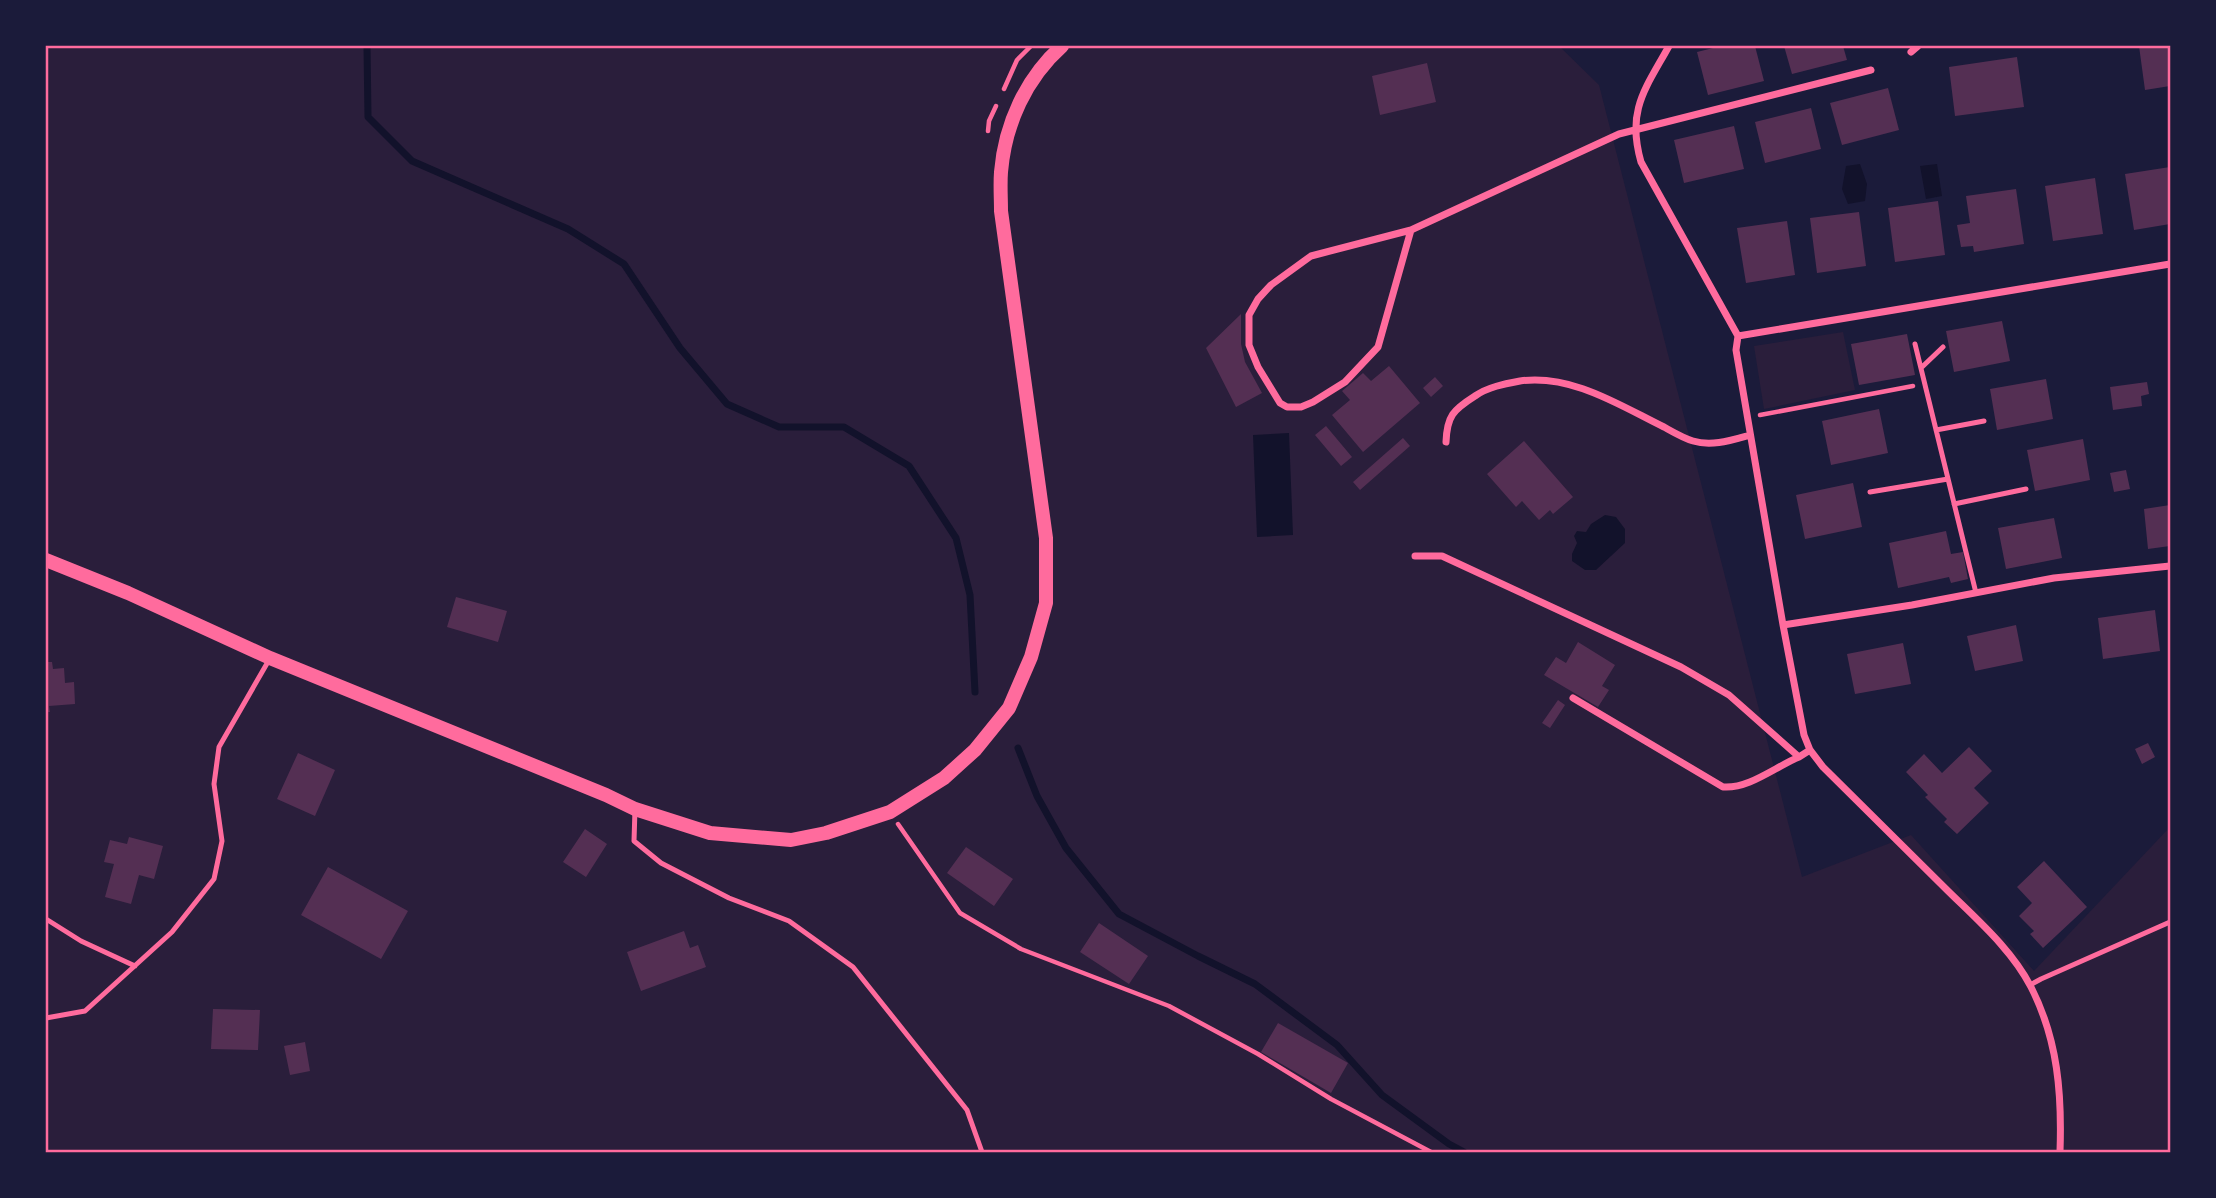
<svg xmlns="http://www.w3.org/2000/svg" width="2216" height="1198" font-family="Signika,sans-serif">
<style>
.green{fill:#2a1e3b}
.water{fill:#12122b}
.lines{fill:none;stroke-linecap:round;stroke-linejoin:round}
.stream{stroke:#12122b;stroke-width:7}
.building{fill:#542f53}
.path{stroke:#ff6b9d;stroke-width:4.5}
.service{stroke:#ff6b9d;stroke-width:5}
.minor{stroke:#ff6b9d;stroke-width:7}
.secondary{stroke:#ff6b9d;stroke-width:14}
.neatline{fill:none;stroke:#ff6b9d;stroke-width:2.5}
</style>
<rect width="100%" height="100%" fill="#1b1b3a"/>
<path class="green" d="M46,46h1513l40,39 203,792 109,-42 123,136 136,-144v325h-2124z
M1843,332l12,58 -91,19 -10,-63z"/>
<path class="water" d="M1860,164l7,20 -2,17 -17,3 -6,-15 4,-23z
M1937,164l5,32 -16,3 -6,-33z
M1289,433l4,102 -36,2 -4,-102z
M1605,515l11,2 9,12v14l-29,27h-11l-13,-9v-7l5,-11 -3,-7 3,-5 9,1 5,-8z"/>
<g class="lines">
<path class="stream" d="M367,46l1,71 44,44 156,68 56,35 56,84 47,56 52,23h65l65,39 47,72 14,57 5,97
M1018,748l19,48 29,52 53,66 79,42 57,28 82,61 45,50 67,49 15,8"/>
</g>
<path class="building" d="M1721,46h34l9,35 -56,14 -11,-43z
M1784,46h59l4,14 -55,14z
M2139,46h31v40l-25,4z
M2017,57l7,50 -69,9 -6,-49z
M1427,63l9,39 -56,13 -8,-39z
M1888,88l11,42 -57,15 -12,-42z
M1811,108l10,41 -56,14 -10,-41z
M1734,126l10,43 -60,14 -10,-43z
M2170,167v57l-36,6 -9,-56z
M2095,178l8,56 -50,7 -8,-55z
M2016,189l8,55 -50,8 -1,-6 -12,1 -4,-22 13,-2 -4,-27z
M1938,201l7,54 -50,7 -7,-54z
M1859,212l7,54 -49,7 -7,-55z
M1787,221l8,54 -49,8 -9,-55z
M1241,314v30l4,18 17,31 -26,14 -30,-59z
M2002,321l8,40 -56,11 -8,-41z
M1907,334l8,41 -56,10 -8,-41z
M1389,366l31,37 -57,49 -31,-37 18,-15 -8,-9 21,-18 8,8z
M1435,377l8,9 -12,11 -8,-9z
M2046,379l7,40 -56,11 -7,-41z
M2147,382l2,12 -8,2 1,10 -29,4 -3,-23z
M1879,409l9,44 -57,12 -9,-44z
M1326,426l26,31 -11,9 -26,-31z
M1403,438l7,8 -50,44 -7,-8z
M2083,439l7,41 -55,11 -8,-41z
M1524,441l49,56 -20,17 -3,-4 -11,10 -17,-19 -6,6 -29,-33z
M2126,470l4,19 -16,3 -4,-19z
M1853,483l9,44 -57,12 -9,-44z
M2170,505v41l-22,3 -4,-40z
M2054,518l8,40 -56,11 -8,-41z
M1946,531l5,23 12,-2 5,27 -17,4 -2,-6 -51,11 -9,-45z
M456,597l51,14 -9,31 -51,-15z
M2155,610l5,41 -57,8 -5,-41z
M2016,625l7,36 -48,10 -8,-35z
M1578,642l37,23 -13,21 7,4 -11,17 -54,-32 12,-18 10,6z
M1903,643l8,41 -56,10 -8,-40z
M46,662h6l1,7 11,-1 1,15 9,-1 1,22 -26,2 1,6h-4z
M1558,700l7,5 -15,23 -8,-5z
M2148,743l7,14 -13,7 -7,-15z
M1969,747l23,24 -18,17 15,15 -32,31 -13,-12 3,-3 -22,-22 3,-2 -22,-23 18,-18 18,19z
M298,753l37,17 -20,46 -38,-17z
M585,829l22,15 -21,33 -23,-15z
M129,837l34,9 -9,33 -15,-4 -8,29 -26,-7 9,-33 -10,-2 6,-22 17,4z
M966,847l47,32 -19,27 -47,-33z
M2044,861l43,46 -44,41 -13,-14 4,-3 -15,-15 13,-13 -15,-16z
M328,867l80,44 -27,48 -80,-44z
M1099,923l49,33 -19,28 -49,-32z
M684,931l6,17 8,-3 8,22 -65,24 -14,-39z
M213,1009l47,1 -2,40 -47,-1z
M1278,1023l70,40 -17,30 -70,-41z
M305,1042l5,29 -20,4 -6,-29z"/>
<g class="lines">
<path class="path" d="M1004,89l13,-29 14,-14
M988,131l1,-10 7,-15
M1760,415l153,-29
M898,824l62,89 61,36 148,57 89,48 73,45 100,53"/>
<path class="service" d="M1915,344l61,249
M1921,368l22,-21
M1936,430l48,-9
M1870,492l78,-13
M1954,504l72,-15
M635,809l-1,32 27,22 68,35 60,23 64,46 114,143 15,42
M46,919l35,22 54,25
M2030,985l11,-6 129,-57
M46,1018l39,-7 87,-79 42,-53 8,-38 -8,-57 5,-37 50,-87"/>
<path class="minor" d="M1669,46c-23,42 -43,64 -28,116l97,174 -2,14 47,275 21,110 6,15 13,17c40,40 81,80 121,120 30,30 67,61 87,100 27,53 31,107 29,165
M1911,52l7,-6
M1411,230l-100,26 -40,29 -13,14 -9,16v30l9,22 22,36 7,4h14l12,-5 32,-20 33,-35 33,-117 208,-96 252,-64
M1738,336l432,-72
M1446,442c1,-26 7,-32 29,-46 13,-9 29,-12 45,-15 52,-7 99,24 144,46 9,5 19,11 29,14 19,6 39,-1 57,-6
M1415,556h27l239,111 48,28 70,62 11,-7
M1783,625l129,-20 142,-27 116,-12
M1573,698l150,89c26,2 52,-20 76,-30"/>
<path class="secondary" d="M46,560l82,33 142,65 336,137 29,14 75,24 81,7 35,-7 64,-21 54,-34 31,-28 34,-42 22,-51 15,-54v-65l-45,-327c0,-13 -1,-26 0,-39 4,-48 25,-94 61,-126"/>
</g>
<rect width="2216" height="1198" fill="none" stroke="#1b1b3a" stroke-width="94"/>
<rect x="47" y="47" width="2122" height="1104" class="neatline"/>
</svg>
